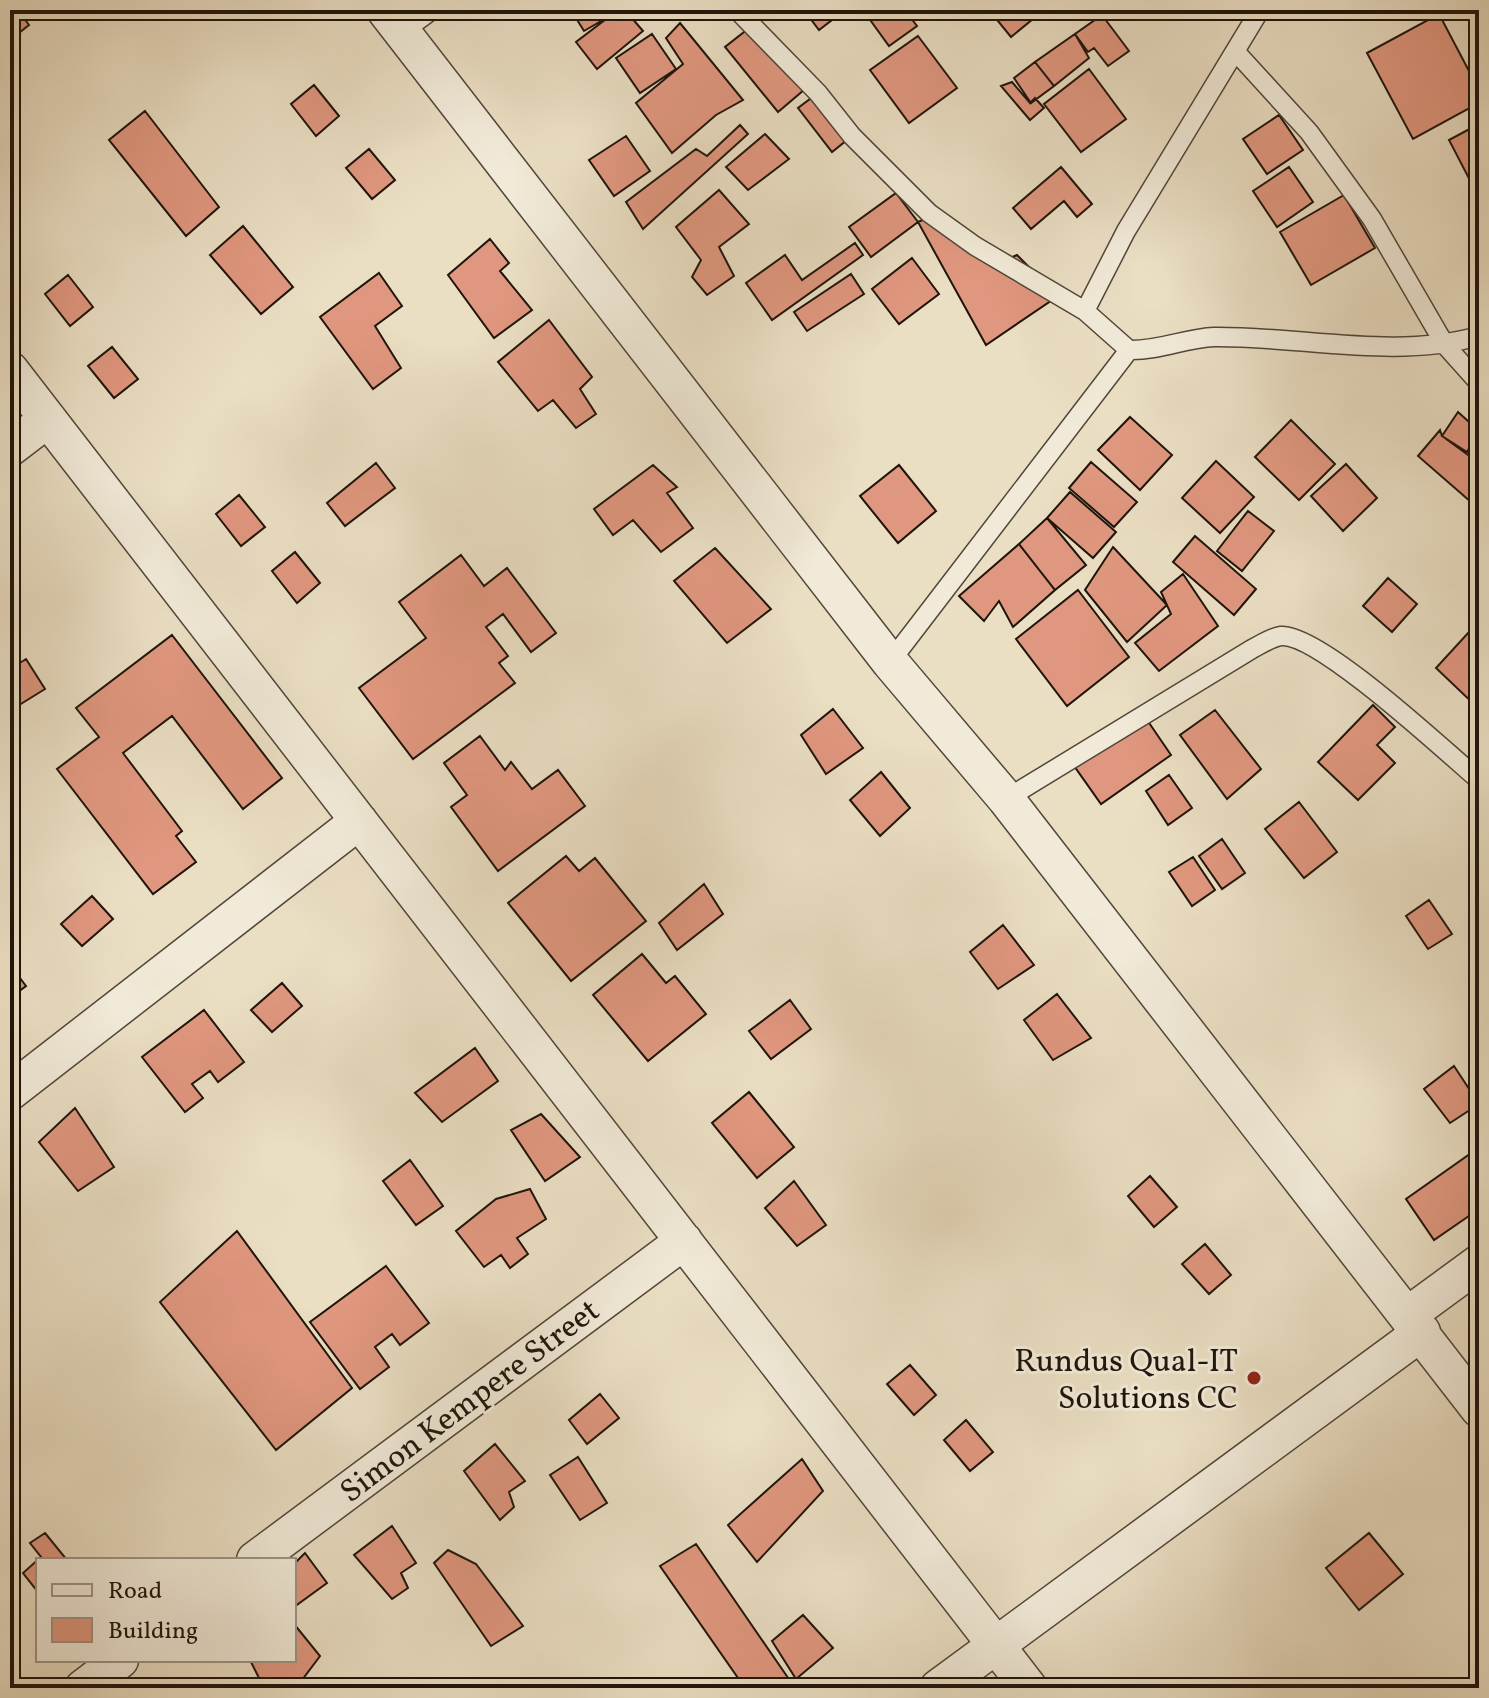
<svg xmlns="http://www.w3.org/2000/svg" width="1489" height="1698" font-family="Vollkorn,serif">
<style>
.building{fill:#e0977f;stroke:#1e140b;stroke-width:2}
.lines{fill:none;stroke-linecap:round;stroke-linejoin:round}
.service-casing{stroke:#514639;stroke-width:21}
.minor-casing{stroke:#514639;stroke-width:39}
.service{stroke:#f1ead8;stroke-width:18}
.minor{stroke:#f1ead8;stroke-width:36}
.poi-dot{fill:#8f2418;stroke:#f1ead8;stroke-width:3}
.labels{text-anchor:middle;stroke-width:6;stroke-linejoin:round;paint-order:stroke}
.poi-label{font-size:32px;fill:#1e140b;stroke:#f1ead8;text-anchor:end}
.street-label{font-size:32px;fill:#1e140b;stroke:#f1ead8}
</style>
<rect width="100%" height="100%" fill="#eadec3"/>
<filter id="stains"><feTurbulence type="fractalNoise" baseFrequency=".0025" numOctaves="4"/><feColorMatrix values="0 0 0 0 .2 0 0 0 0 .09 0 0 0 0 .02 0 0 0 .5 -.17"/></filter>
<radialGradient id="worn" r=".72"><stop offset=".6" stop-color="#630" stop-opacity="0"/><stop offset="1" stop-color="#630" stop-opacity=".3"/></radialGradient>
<path class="building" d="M10,10h8l11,15 -19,15z
M571,10h49l-36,21z
M618,10h7l18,21 -46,38 -21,-27z
M804,10h41l-26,20z
M863,10h42l12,16 -28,20z
M989,10h55l-33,27z
M1439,14l40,76v13l-66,36 -46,-86z
M1102,15l27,36 -21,15 -14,-18 -6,4 -13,-18z
M680,23l63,77 -27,15 -44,38 -36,-50 47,-39 -17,-26z
M753,25l52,64 -27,23 -53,-65z
M652,34l24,35 -36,24 -24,-35z
M1075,34l14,24 -35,28 -19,-24z
M918,36l39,52 -48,35 -39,-53z
M1035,62l19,24 -23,17 -17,-25z
M1089,69l37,50 -45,33 -37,-48z
M1012,82l18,21 5,-5 9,10 -14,12 -29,-34z
M314,85l25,31 -23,20 -25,-32z
M818,93l34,43 -20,16 -34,-44z
M145,111l74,96 -33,29 -77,-96z
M1279,115l24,35 -36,24 -24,-35z
M1479,124v64l-4,2 -26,-50z
M740,125l8,9 -105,95 -17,-27 70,-53 11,7z
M765,134l24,25 -41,31 -22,-23z
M626,136l24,35 -36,25 -25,-36z
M369,149l26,31 -23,19 -26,-31z
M1061,167l31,37 -15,13 -13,-16 -33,28 -18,-21z
M1289,167l24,35 -36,25 -24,-36z
M719,190l30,34 -30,23 15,29 -27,19 -15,-18 9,-17 -25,-33z
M896,193l22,29 -47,35 -22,-30z
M1344,195l31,53 -64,37 -31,-53z
M938,213l53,53 26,-11 41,41 -72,49 -68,-123z
M243,226l50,61 -32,27 -51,-59z
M490,239l19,24 -9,8 32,39 -38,28 -46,-63z
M855,243l8,12 -91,65 -26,-37 39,-28 17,25z
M912,258l27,36 -40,30 -27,-35z
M379,273l23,33 -27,20 26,42 -28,21 -53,-72z
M851,274l13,20 -57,37 -13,-19z
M68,275l25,32 -23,19 -25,-32z
M549,320l43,57 -12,12 16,25 -20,14 -23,-28 -15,11 -40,-49z
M112,347l26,32 -24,19 -26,-32z
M1458,412l21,19 -12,21 -25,-16z
M1130,417l42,38 -32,35 -42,-40z
M1291,420l44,44 -36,36 -44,-43z
M1440,430l2,6 37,27v46l-61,-53z
M1216,461l38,36 -34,36 -38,-35z
M1091,462l46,40 -23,25 -45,-39z
M376,463l19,25 -50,38 -18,-23z
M1346,464l31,34 -34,33 -32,-35z
M653,465l24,22 -10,6 26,35 -32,24 -28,-32 -20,15 -19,-26z
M899,465l37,46 -38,32 -38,-47z
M1070,492l46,40 -23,26 -46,-40z
M239,495l26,32 -24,19 -25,-32z
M1248,511l26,20 -32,40 -25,-20z
M1047,518l39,47 -31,25 -36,-46z
M1195,536l61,53 -22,26 -61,-53z
M1019,544l36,46 -42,37 -14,-26 -15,20 -25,-25z
M1113,547l54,58 -40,37 -42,-52z
M715,548l56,61 -44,34 -53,-62z
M295,552l25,31 -23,20 -25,-32z
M461,555l23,31 23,-18 49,65 -25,19 -28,-38 -17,13 22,29 -9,7 16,20 -102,76 -54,-71 67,-50 -27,-36z
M1183,574l35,52 -59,45 -24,-28 36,-29 -10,-22z
M1388,578l29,26 -25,28 -29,-26z
M1078,590l51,67 -62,49 -51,-67z
M1479,621v88l-43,-41z
M172,635l110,143 -39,31 -71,-93 -49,37 59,78 -6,5 20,26 -43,32 -96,-125 42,-32 -23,-29z
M26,659l19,30 -34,21 -1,-41z
M1373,705l22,22 -18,18 18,18 -37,37 -40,-38z
M833,709l30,39 -37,26 -25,-39z
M1215,710l46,59 -34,30 -47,-64z
M1143,714l28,41 -70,49 -29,-41z
M480,736l25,34 6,-8 21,27 26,-19 27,36 -87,65 -47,-64 16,-12 -23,-32z
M881,772l29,36 -30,28 -30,-36z
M1169,775l23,33 -24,17 -22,-34z
M1299,802l38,50 -33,26 -39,-49z
M1222,839l23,34 -23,16 -23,-33z
M566,856l13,15 16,-13 51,63 -75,60 -63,-78z
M1193,857l22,33 -23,16 -23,-34z
M704,884l19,30 -46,36 -18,-27z
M92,896l21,23 -31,27 -21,-22z
M1429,900l23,34 -24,15 -22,-33z
M1003,925l31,40 -36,24 -28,-37z
M642,954l24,29 9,-7 31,38 -58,47 -55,-66z
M10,965l16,21 -16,12z
M282,983l20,23 -30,26 -21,-22z
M1057,994l34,44 -38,22 -29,-40z
M790,1000l21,29 -40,30 -22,-28z
M204,1010l40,52 -26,20 -8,-11 -18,13 11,14 -18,14 -43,-55z
M475,1048l23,33 -56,41 -27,-29z
M1454,1066l25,38 -29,19 -26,-34z
M749,1092l45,55 -37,31 -45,-55z
M75,1108l39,59 -36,24 -39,-49z
M541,1114l39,43 -35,24 -34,-51z
M1477,1149l2,60 -45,31 -28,-41z
M410,1160l33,46 -27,19 -33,-44z
M1150,1176l27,31 -23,20 -26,-31z
M794,1181l32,44 -29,21 -32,-38z
M530,1189l16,30 -29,19 11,16 -18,14 -9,-13 -17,12 -28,-36 40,-32z
M237,1231l115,157 -76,62 -116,-148z
M1205,1244l26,31 -22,19 -27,-30z
M386,1266l43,57 -29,22 -8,-11 -17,13 14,20 -29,22 -50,-67z
M910,1365l26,30 -22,20 -27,-31z
M600,1394l19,24 -32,26 -18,-24z
M966,1420l27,32 -23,19 -26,-31z
M495,1444l30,37 -16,11 5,15 -14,13 -36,-49z
M578,1457l29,46 -27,17 -30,-45z
M802,1459l21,32 -66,71 -29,-37z
M392,1526l24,37 -15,10 7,15 -16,11 -38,-44z
M45,1533l22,27h-29v32l-15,-19 18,-16 -11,-14z
M1369,1533l34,41 -44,36 -33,-42z
M696,1544l99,144h-50l-85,-122z
M448,1550l28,14 47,62 -32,20 -57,-83z
M305,1553l22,30 -33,24v-43z
M803,1615l30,33 -37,31 -24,-38z
M294,1624l26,32 -24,32h-32l-14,-28h44z"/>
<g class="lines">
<g class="service-casing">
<path id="service" d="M737,10l81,83 34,43 77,77 46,33 110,65 44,39c30,1 57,-12 85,-13 88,-1 180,23 265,-1
M402,32l30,-22
M1235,51l74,81 63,87 73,126 34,38
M1085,311l41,-80 134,-221
M890,662l239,-312
M1006,799l246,-150c8,-4 20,-12 29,-13 38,-3 165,116 198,144"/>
</g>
<g class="minor-casing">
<path id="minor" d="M385,10l505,652 116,137 473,610
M10,370l1019,1318
M10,448l38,-29
M10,1092l349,-271
M1408,1315l71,-52
M255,1560l429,-319
M83,1688l37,-28
M938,1688l484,-356"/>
</g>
<use href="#service" class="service"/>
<use href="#minor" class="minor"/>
</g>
<circle class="poi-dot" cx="1254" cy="1378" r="8"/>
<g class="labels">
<g class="poi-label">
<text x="1238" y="1371">Rundus Qual-IT<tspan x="1238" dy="37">Solutions CC</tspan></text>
</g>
<g class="street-label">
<text transform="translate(469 1400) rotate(-37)" y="11">Simon Kempere Street</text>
</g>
</g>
<rect width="1489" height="1698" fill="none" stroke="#eadec3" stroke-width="40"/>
<rect x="12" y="12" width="1465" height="1674" fill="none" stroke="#1e140b" stroke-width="4"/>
<rect x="20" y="20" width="1449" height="1658" fill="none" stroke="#1e140b" stroke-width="2"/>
<rect x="36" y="1558" width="260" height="104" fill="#f1ead8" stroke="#9d9486" stroke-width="2"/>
<rect x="52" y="1584" width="40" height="12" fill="#f1ead8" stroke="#9d9486" stroke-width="2"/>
<text x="108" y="1598" font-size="24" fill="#1e140b">Road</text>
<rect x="52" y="1618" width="40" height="24" fill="#e0977f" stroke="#9d9486" stroke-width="2"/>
<text x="108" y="1638" font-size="24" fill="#1e140b">Building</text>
<rect width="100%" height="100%" filter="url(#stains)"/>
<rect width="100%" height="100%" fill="url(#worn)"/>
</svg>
